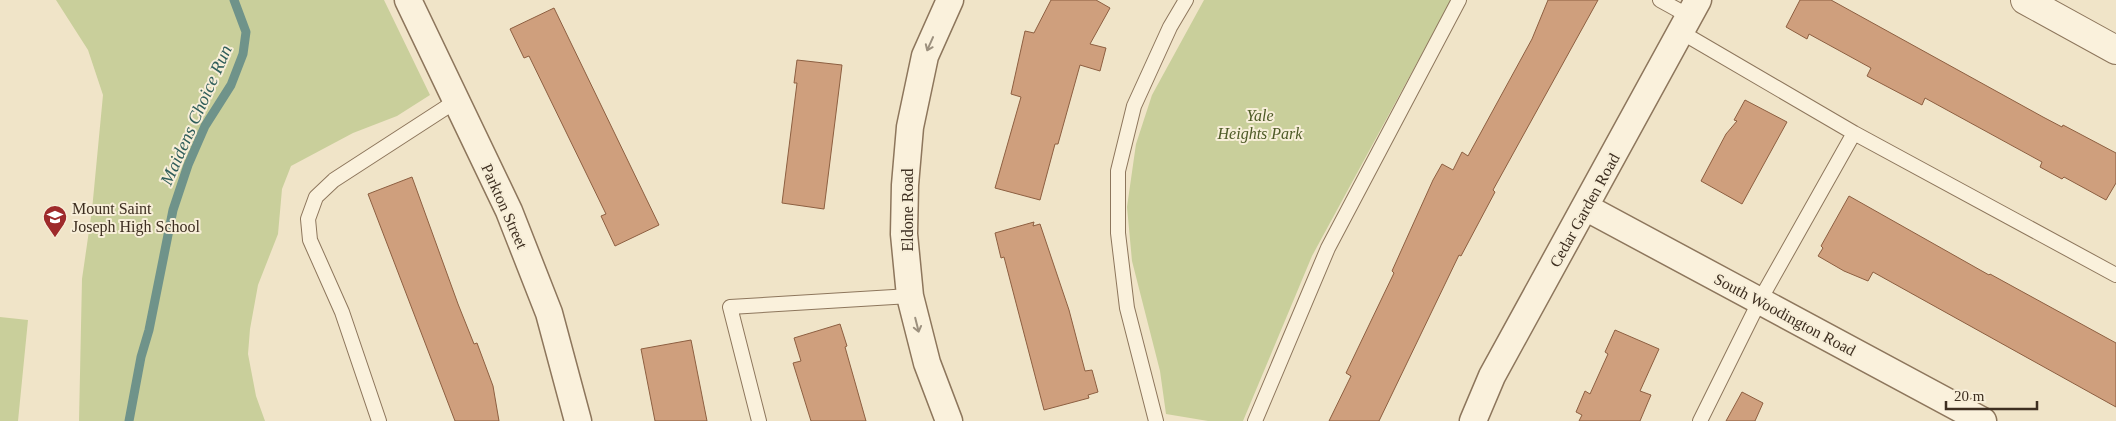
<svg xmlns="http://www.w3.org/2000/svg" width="2116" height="421" font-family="Georgia,serif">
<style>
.green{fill:#c9cf9b}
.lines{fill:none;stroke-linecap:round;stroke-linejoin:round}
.stream{stroke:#6f938a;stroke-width:9}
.building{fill:#cf9f7d;stroke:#8d5f41}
.service-casing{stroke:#8d765c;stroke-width:16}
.minor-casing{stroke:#8d765c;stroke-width:29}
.tertiary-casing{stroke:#8d765c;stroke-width:30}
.service{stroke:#faf1dc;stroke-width:14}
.minor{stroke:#faf1dc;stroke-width:26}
.tertiary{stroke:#faf1dc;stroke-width:28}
.oneway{stroke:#9c907e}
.labels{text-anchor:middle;stroke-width:4;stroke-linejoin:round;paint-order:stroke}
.park-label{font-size:16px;font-style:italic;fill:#4d5a26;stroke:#f7eed8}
.street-label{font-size:16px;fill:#3d2e20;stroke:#f7eed8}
.poi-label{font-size:16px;fill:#3d2e20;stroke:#f7eed8;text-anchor:start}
.water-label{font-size:18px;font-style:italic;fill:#2f5d5a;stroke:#f7eed8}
</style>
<rect width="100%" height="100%" fill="#f0e4c8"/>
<path class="green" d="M56,0h328l46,95 -33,21 -44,17 -62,33 -9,23 -4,45 -20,51 -8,44 -2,25 8,42 9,25h-186l3,-142 10,-69 11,-115 -15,-45z
M1204,0h247l-139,256 -69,165h-35l-42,-7 -6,-43 -28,-110 -5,-54 9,-63 16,-49z
M0,317l28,3 -10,101h-18z"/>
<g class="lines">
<path class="stream" d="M129,421l12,-64 8,-27 24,-120 15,-45 17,-39 26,-41 12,-31 3,-22 -12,-32"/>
</g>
<path class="building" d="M1051,0h45l14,8 -20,36 16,4 -6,23 -20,-6 -22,79h-3l-15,56 -45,-12 26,-91 -10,-3 14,-63 9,2z
M1548,0h50l-105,190 2,2 -34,64 -2,-1 -80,166h-50l22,-45 -5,-3 48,-100 -2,-2 41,-91 9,-16 11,6 9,-18 6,4 64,-117z
M1800,0h31l212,117 19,10 1,-2 53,28v30l-10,17 -42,-23 -2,2 -22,-12 2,-5 -117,-64 -3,7 -55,-29 4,-8 -62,-34 -2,5 -21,-12z
M554,8l105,217 -44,21 -14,-30 5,-2 -39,-80 -38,-78 -5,2 -14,-29z
M797,60l45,5 -18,144 -42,-6 15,-120h-3z
M1745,100l42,22 -45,82 -41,-23 25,-47 11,-13 -3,-1z
M412,177l46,127 16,40 3,-1 16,43 6,35h-44l-87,-227z
M1849,196l140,79 1,-1 126,69v64l-243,-135 -5,9 -24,-10 -26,-15 5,-8 -2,-2z
M1034,222l-1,4 7,-2 29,86 16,61 7,-1 6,22 -10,3 1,3 -45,12 -40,-153 -3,1 -6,-25z
M840,324l7,22 -2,1 21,74h-55l-18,-58 8,-2 -7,-23z
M1615,330l44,19 -19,42 11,4 -11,26h-61l3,-6 -6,-3 9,-21 5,3 18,-40 -3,-2z
M691,340l16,81h-52l-14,-72z
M1742,392l21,11 -8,18h-29z"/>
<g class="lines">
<g class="service-casing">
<path id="service" d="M1660,0l29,16
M1681,32l173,101 262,142
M379,421l-37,-109 -32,-72 -2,-21 8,-22 18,-17 122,-79
M759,421l-29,-114 180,-11
M1156,421l-29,-113 -9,-75v-62l16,-65 36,-79 16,-27
M1255,421l73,-173 131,-248
M1700,421l60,-121 94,-167"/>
</g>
<g class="minor-casing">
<path id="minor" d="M408,0l101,211 40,102 29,108
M1585,207l398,214
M949,421l-22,-58 -17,-67 -6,-62 1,-49 5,-58 15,-71 25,-56
M1473,421l19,-45 206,-376"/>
</g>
<g class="tertiary-casing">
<path id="tertiary" d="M2025,0l91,50"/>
</g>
<use href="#service" class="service"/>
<use href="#minor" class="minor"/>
<use href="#tertiary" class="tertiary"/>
</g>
<defs><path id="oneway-shaft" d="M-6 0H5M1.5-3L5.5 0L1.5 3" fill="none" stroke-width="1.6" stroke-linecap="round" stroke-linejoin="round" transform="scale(1.25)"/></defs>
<g class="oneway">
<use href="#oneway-shaft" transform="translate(930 44) rotate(114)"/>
<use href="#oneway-shaft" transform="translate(917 325) rotate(76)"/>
</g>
<defs>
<g id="school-pin" transform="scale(1.25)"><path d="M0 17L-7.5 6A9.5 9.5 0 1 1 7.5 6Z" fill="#9e2a2b" stroke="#f7eed8"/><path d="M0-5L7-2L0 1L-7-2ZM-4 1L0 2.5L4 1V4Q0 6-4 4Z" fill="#fff"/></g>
</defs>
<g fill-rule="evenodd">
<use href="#school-pin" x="55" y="217"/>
</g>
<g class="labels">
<g class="park-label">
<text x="1260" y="121">Yale<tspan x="1260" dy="18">Heights Park</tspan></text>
</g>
<g class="street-label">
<text transform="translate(505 206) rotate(66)" y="6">Parkton Street</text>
<text transform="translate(907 210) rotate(-90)" y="6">Eldone Road</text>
<text transform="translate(1584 210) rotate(-61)" y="6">Cedar Garden Road</text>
<text transform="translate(1785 314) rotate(28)" y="6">South Woodington Road</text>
</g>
<g class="poi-label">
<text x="72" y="214">Mount Saint<tspan x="72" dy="18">Joseph High School</tspan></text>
</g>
<g class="water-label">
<text transform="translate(196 115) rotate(-66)" y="6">Maidens Choice Run</text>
</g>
</g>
<path d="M1946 401v8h91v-8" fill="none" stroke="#3d2e20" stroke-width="2.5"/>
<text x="1954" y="401" font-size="15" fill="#3d2e20" stroke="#f7eed8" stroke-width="4" paint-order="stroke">20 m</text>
</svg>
